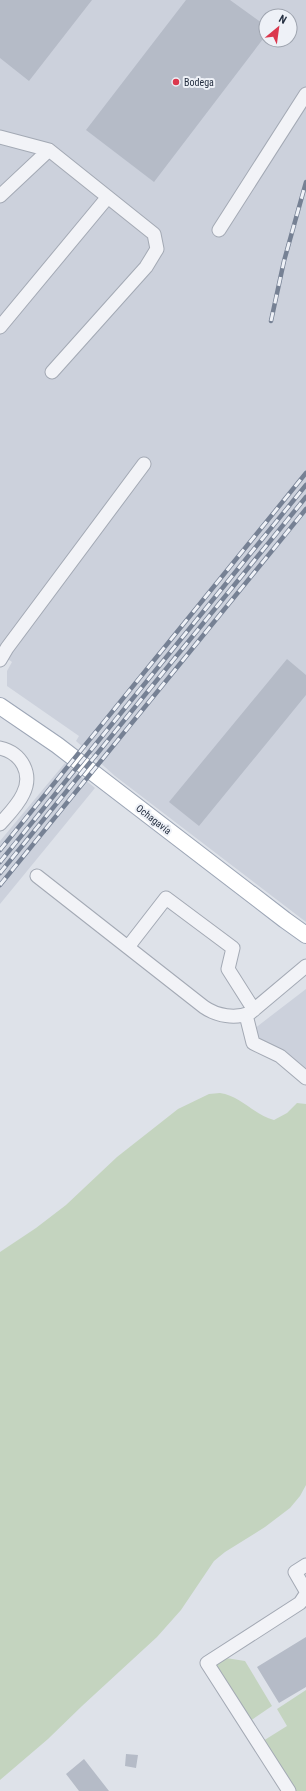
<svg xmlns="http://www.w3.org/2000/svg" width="306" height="1791" font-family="'Roboto Condensed',sans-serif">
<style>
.built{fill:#ccd1dc;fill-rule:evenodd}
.green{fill:#c4d4bf}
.building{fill:#b5bbc7}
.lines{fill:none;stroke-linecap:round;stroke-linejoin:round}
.minor-casing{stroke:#a3a9b4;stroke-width:15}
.major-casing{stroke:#9da6b6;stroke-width:18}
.minor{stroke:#f2f3f7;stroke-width:13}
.major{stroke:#fff;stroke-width:16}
.rail-casing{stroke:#768194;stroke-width:4.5}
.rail{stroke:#eef1f7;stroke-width:3;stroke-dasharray:9;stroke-linecap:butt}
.poi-dot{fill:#db374d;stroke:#eef1f7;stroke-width:1.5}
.labels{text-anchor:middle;stroke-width:4;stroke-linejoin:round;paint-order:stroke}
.poi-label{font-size:10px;fill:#263042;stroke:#eef1f7;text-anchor:start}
.street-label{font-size:10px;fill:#263042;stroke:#eef1f7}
</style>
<rect width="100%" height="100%" fill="#dee2e9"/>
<path class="built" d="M0,0h306v922l-191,-146 -39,-35 3,-5 -72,-50v-15l5,-9 -12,-9zM266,16h24v24h-24z
M65,763l30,25 -95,116v-63z
M306,989v90l-56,-47z"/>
<path class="green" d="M220,1093c21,3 34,22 54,27l13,-7 10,-10 9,1v381l-6,11 -10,12 -25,19 -40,25 -11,9 -33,49 -24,27 -75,69 -34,33 -48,41v-528l36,-24 30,-23 51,-48 61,-48 31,-15z
M226,1658l19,3 27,45 -22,15 -36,-58z
M306,1690v101h-11l-32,-50 24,-15 -10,-17z"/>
<path class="building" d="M0,0h92l-63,81 -29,-23z
M186,0h44l36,26v9l-112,147 -68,-52z
M287,659l19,16v20l-107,131 -30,-24z
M306,1637v50l-27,16 -22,-36z
M126,1754l12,1 -2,13 -11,-2z
M84,1759l25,32h-30l-13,-17z"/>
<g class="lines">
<g class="minor-casing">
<path id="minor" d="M0,137l49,13 105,84 3,15 -11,18 -94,105
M0,196l49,-46
M219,230l87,-136
M0,327l107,-129
M0,660l7,-12 137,-184
M0,748c22,5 33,26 23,46 -5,11 -15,21 -23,30
M37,876l167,131c13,9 31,12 46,6l56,-47
M128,947l38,-49 67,50 -5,21 26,41
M246,1015l7,28 27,13 26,22
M306,1565l-11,7 11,19
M289,1791l-82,-128 93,-60 6,-9"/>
</g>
<g class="major-casing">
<path id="major" d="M0,706l57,39 228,175 21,15"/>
</g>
<use href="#minor" class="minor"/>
<use href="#major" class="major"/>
<g class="rail-casing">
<path id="rail" d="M271,321l13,-60 22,-79
M0,850l306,-377
M0,862l306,-377
M0,873l306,-376
M0,885l306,-376"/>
</g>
<use href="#rail" class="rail"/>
</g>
<circle class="poi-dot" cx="176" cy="82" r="4"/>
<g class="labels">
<g class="poi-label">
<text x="184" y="86">Bodega</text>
</g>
<g class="street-label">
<text transform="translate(154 819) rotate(38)" y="4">Ochagavía</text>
</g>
</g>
<g transform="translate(278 28) rotate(29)"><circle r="19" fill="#eef1f7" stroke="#9ea4af"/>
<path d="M0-3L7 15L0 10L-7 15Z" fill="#db374d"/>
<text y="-6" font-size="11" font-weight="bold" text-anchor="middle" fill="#263042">N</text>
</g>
</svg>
